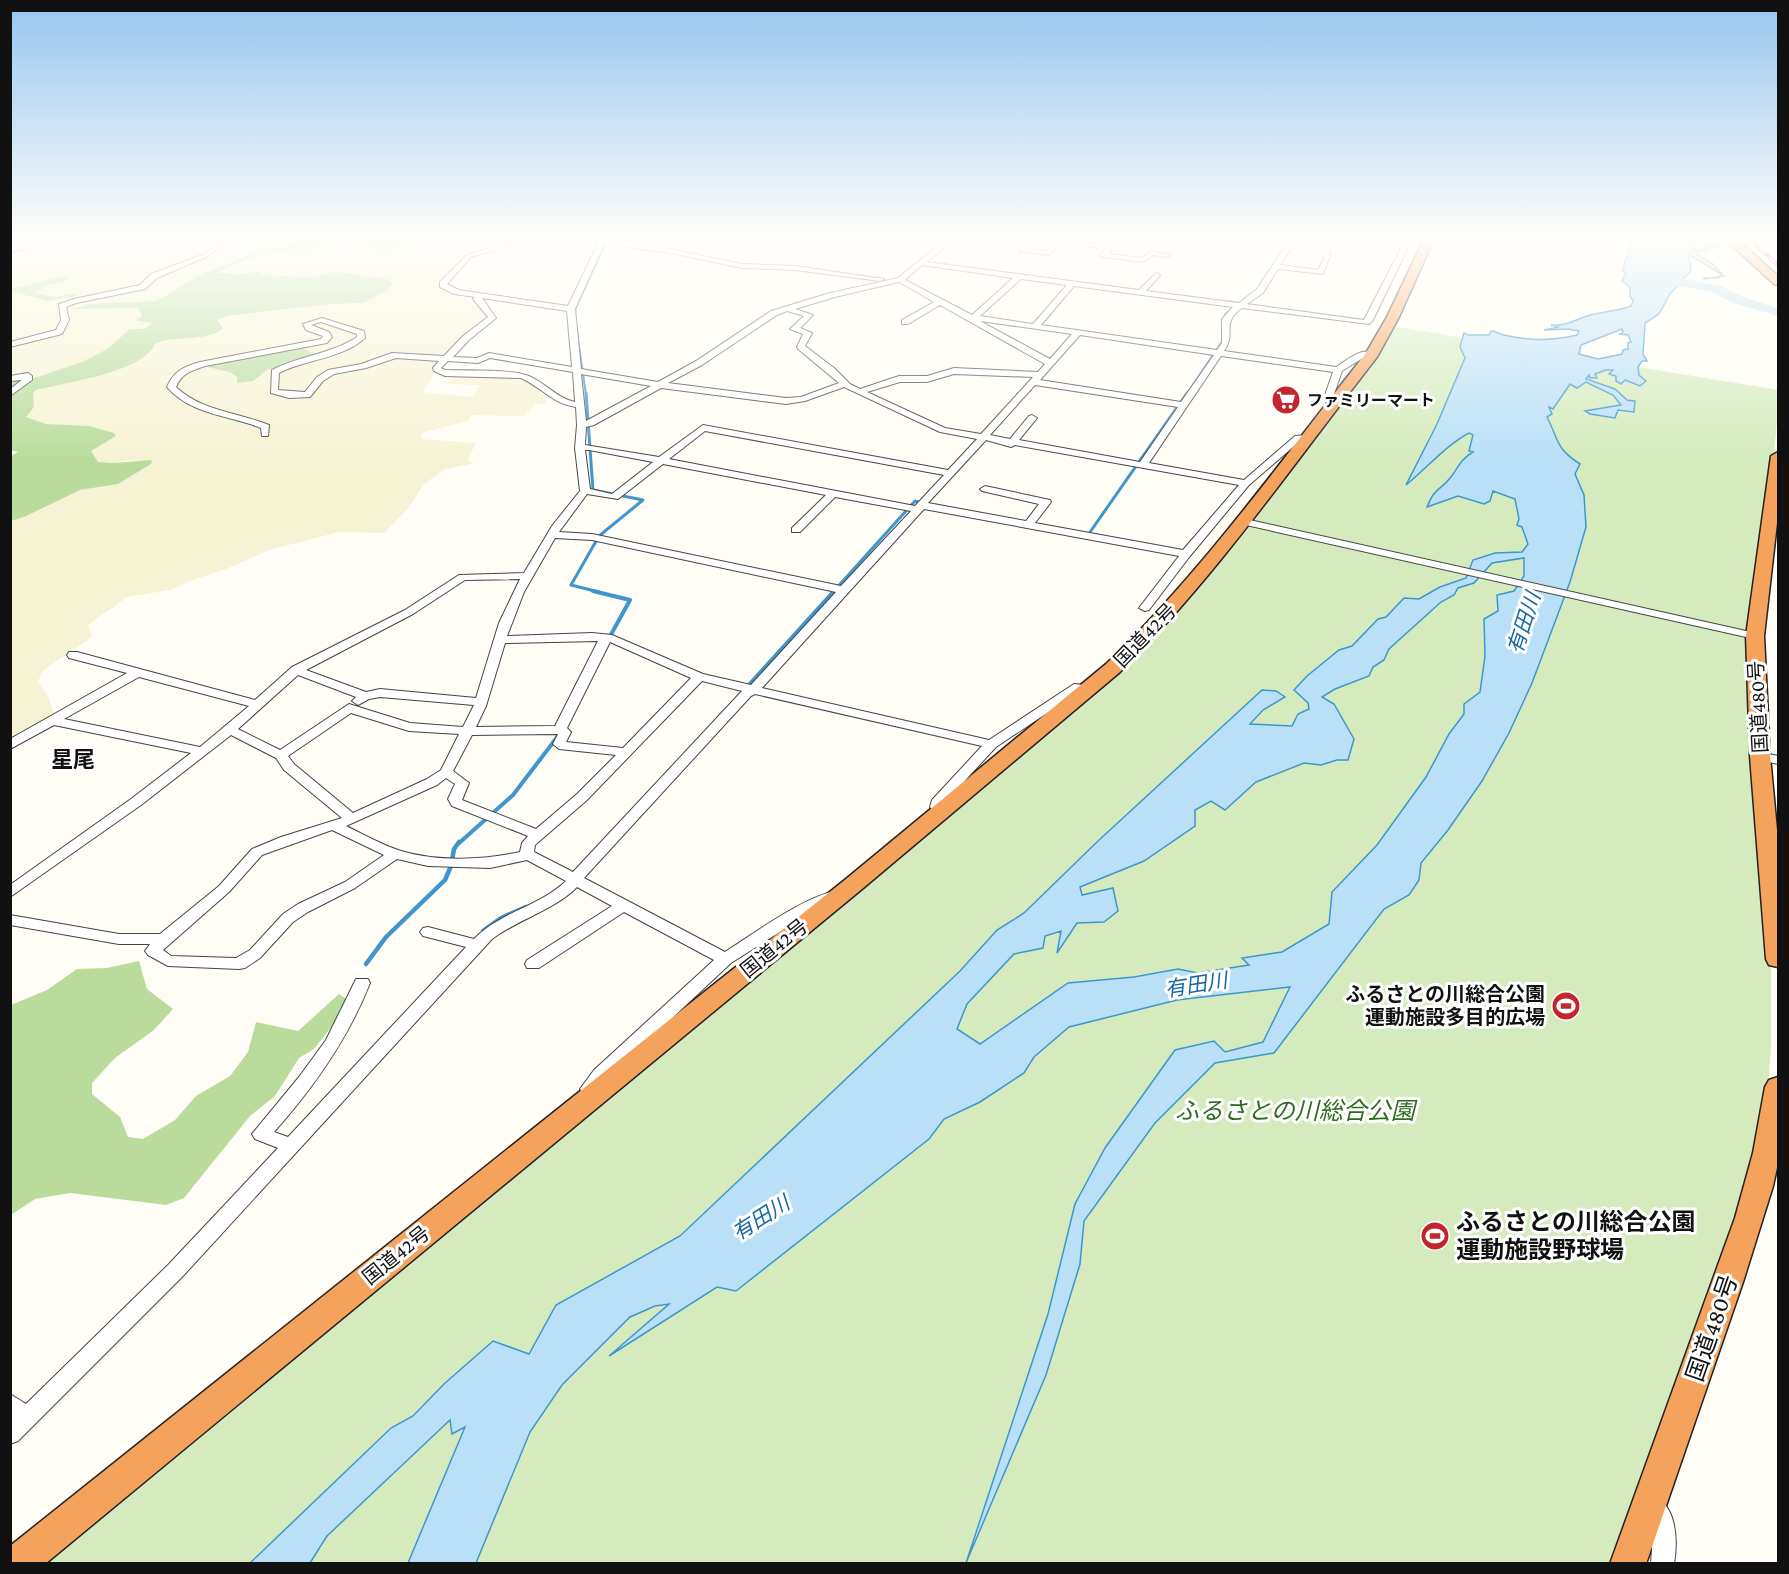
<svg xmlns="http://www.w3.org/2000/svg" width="1789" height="1574" font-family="'Crimson Pro','Noto Sans JP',serif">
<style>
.farmland{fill:#f6f3d4;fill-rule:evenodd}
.green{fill:#d5ebbd}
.forest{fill:#b9dc9c}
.water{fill:#b9e0f7;stroke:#3f96cf;stroke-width:1.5;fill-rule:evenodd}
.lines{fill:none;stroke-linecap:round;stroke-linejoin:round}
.stream-far3{stroke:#3f96cf;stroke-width:2}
.stream-far2{stroke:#3f96cf;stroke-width:3}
.stream-far1{stroke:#3f96cf;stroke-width:4}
.stream{stroke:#3f96cf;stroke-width:4.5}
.river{fill:#b9e0f7;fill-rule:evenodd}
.minor-casing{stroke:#444;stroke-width:2}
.highway-casing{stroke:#222;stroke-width:3}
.minor{fill:#fff;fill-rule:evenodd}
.highway{fill:#f5a25d;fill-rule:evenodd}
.rail-casing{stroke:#c4262e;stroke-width:4}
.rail{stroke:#fff;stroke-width:2;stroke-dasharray:7;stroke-linecap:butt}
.labels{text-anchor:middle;stroke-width:6;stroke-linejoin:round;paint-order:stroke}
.far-poi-label{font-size:16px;font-weight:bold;fill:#111;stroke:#fff;text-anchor:start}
.street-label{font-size:20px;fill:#111;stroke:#fff}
.poi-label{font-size:20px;font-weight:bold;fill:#111;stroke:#fff;text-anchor:end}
.water-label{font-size:21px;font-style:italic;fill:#1768a6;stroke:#fff}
.quarter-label{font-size:22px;font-weight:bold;fill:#111;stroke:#fff}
.near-park-label{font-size:24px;font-style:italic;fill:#2f6b1f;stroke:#fff}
.near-poi-label{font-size:24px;font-weight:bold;fill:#111;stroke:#fff;text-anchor:start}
.near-street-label{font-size:24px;fill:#111;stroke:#fff}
</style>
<rect width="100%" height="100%" fill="#fffdf5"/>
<path class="farmland" d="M97,239h210l-53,14 -56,23 -41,25 -82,5 -3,3 67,-1 3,9 -6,2 16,4 -7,6h-15l-23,20 -23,12 -43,15 -30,6v-91l37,10 27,-8 -20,4 -20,-4 10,-7 21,-5 -6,-4 -49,12 -1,-27 11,-3 -7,-2 3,-2 -6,-1v-3l8,-2 9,2 44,-5z
M319,239h37l13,5 5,6 27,-4 12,-7h111l-52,14 -34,31 40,23 9,11 -56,51 4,5 -13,18 49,5 10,-12 -36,-1 10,-8 65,2 5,1 19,17 3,8h-12l-11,12 -53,-1 -3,6 -46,12 -1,6 55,4 -9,18 8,2 -30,6 -21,15 -15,23 -25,26 -45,-1 -70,18 -45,20 -26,8 -28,12 -43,7 -39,28 4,12 -48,33 -6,11 11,18 5,15 -43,24v-217l69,-31 38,-6 33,-20 -18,-4 -20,3 -15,-1 -7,-11 24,-15 -1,-3 -25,-7 -43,-2 -20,-7 8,-10 -1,-14 3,-3 95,-25 20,-13 4,-8 20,-6h24l17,-18 11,-4 103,-12 34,-1 -42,-29 -12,3 -49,-2v-4h-6l-14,3 -27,-1 50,-21 37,1 28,-10zM311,356l-44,14 -13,8 -17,-1 -7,-5z"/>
<path class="green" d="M1392,326l386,64c0,86 -26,172 -33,258l26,324v73l-3,43 -23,107 -132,368 -1581,1 1083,-893z"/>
<path class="forest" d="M307,239l23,4 -29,10 -37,-1 -48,21 25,1 20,-3v4l49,2 26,-5 52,7 6,6 -30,18 -34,1 -103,12 -10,4 6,9c-21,14 -47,5 -68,15 -11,28 -91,39 -119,46l-3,3 1,14 -8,10 20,7 43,2 25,7 2,3 -25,15 7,11 15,1 39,-3 -1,4 -33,20 -38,6 -54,26 -15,5v-65l7,-4 -7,-2v-68l30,-6 43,-15 23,-12 23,-20h15l7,-6 -17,-3 7,-4 -4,-8 -67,1 20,-5 66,-3 41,-25 56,-23z
M356,239h57l-12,7 -23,5 -9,-7z
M60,277h8l-2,4 -21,5 -10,7 20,4 20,-4 1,3 -28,5 -37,-10v-2z
M302,348l10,5 -1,3 -44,14 -14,11 -16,2v-6l-7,-5 -23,-5 7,-4z
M139,961l8,28 26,20 -19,21 -39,28 -23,25v11l28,23 8,20 15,2 32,-19 21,-24 34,-20 18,-24 8,-30 42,9 41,-37 12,8 -37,47 -15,9 -24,38 -25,20 -66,82 -18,7 -96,-12 -35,6 -24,16v-210l36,-15 30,-21 30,-1z"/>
<path class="water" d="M1629,239h67l-3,10 5,2 16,-7 -6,-5h13l-2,7 -14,3v2h-5l-3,4 15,8 12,13 -19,3 -2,-1h16l2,-4 -31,-19 -2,4 2,3 1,9 -21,23 -11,20 -14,9 -2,31 4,7h-5l-4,6 1,8 7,6 -6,5 -15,-6 -4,4 -5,-3v-5l-7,-2 4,-4h-7l-11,4 2,4h-7l-1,-3 -3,4 29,10 12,11 8,1 -1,11 -16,-2 -3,8 -25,-4 -5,-3 36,-6 -8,-10 -27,-13 -9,6 -7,-4 -17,25 -4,-2 3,7 -5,3c12,23 8,31 33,47l-5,10 9,21 2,32 -16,55 -38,101 -23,50 -27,48 -34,49 -27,33 -2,17 -10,15 -25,14 -110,144 -59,10 -60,60 -71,98 -4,43 -34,111 -80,188 82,-249 27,-110 30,-56 70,-98 39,-9 11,11 38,-10 27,-55 -113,13 -108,27 -35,30 -10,16 -44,29 -36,17 -15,20 -193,152 -19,-4 -108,69 60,-52 -14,2 -25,11 -68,68 -32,47 -54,131h-68l57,-136 -13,7 -2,-14 -123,116 -17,27 -61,1 142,-136 22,-12 31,-32 49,-43 36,13 27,-49 124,-69 280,-265 37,-41 27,-17 74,-72 164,-151 14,1 9,6 -22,13 -13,14 42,2 6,-12 11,-5 -1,-6 -14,-13 13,-14 32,-26 13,-4 26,-27 8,-2 18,-19 15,1 21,-12 26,-9 7,-18 22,-7 27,-1 6,-8 -6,-17 -5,-2 2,-6 -4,-20 -22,-8 -3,10 -6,3 -26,-8 -31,11c8,-20 13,-16 24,-30 8,-11 10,-18 22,-25l-4,-1 4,-16 -4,-2c-24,13 -42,35 -63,52l31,-61 28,-66 -5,-11 4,-14 4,2h21l2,-4c6,0 8,3 13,4 25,6 48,6 73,0l2,-4 -11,-2 -24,1 15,-3 -8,-2c13,1 21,-3 33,-8 14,-5 31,-5 47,-11l2,-5 -3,-5v-9l-8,-6 4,-8 -4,-3 8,-22zM1622,329l1,3 -3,2 8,1 3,7 -3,1v6l-5,1 -1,4 -24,5 -19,-5 2,-9zM1524,558v18l-10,15 -17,4 1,16 -14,8 1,37 -5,36 -16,12v10l-15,20 -23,43 -49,68 -45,47 -3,32 -47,28 -40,6 7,7 -51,8 -20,-4 -44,8 -66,6 -88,61 -23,-15 10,-25 47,-50 29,-6 2,-12 16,-5 -4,22 20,-30 27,-1 14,-11 -5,-23 -31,7 -2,-8 64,-26 51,-35v-16l16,-9 14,9 31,-28 48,-19 17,2 16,-5h11l6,-21 -20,-35 -12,-7 13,-8 34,-13 4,-9 11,-7 5,-11 52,-47 13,-7 4,-7 16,-5 18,-20z"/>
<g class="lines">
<path class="stream-far3" d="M1255,292l29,-43
M575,314l1,-7 32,-68
M576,325l10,70
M1222,330l3,-16 21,-16
M1186,395l37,-55"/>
<path class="stream-far2" d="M586,393l7,97 50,10 -44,36 -28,49 28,7
M1088,535l99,-142
M833,592l82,-91 6,2"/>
<path class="stream-far1" d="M593,591l37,9 -22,40
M747,687l87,-96
M458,844l55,-49 45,-59"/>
<path class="stream" d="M483,931l18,-13 25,-11
M366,964l20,-27 59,-57 6,-14 3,-17 5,-7"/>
<path class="river" d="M1661,275l60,11 22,11 35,11v8l-45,-13 -21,-11 -56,-10 -2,-3z"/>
<g class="minor-casing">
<path id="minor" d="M49,239h13l-52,13v-4z
M229,239h10l-15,6 -18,12 -49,21 -12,11 -69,14 -10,4 3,13 -7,14 -52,13v-5l46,-12 5,-10 -2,-16 15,-5 66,-14 11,-11 51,-19z
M520,239h11l-60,18 -24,27 12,6 109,16 30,-63 -14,-4h22l65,10 71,15 53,2 89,13 -4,2 -85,-11 -53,-2 -71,-15 -67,-9 -29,65 6,60 77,13 38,-21 75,-50 59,-18 68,-15 48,-39h8l-27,23 212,28 17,-17 4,2 -14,16 93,12 18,-14 33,-50h7l-17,26 38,5 9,-17h4l-8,21 -45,-5 -15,24 -16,11 117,16 38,-74 -41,-7 43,3 1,-3h7l-39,81 -4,4 -127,-16c-22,16 -5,24 -18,43l112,16c13,-8 26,-21 40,-13l-4,2h-6l-24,15 -8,23 6,5 -4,3 -11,-7 8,-23 -112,-16 -72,107 95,17 51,-44 11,-1 5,3 -11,3 -51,44 -59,71 -41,54 -4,1 -6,-3 40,-52 -255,-47 -162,179 227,52 85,-56 20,2 2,3 -2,3 -14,-1 -84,56 -50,54 -2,5 4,5 -7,4 -5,-1 -6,-7 2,-7 50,-54 -227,-52 -4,2 -167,182 141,74c22,-14 95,-67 118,-60l2,3 -2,3 -19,6 -93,59 -125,117c-7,8 -11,18 -23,14l-3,-5 14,-19 120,-110 -90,-48 -85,56h-12l-2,-4 2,-4 85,-54 -35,-19c-21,22 -60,33 -85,52l-309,337 -165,165 -8,3v-50l16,10 143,-140 109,-116 -23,-9 -3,-5 47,-57 27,-37 30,-61h12l2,4c-22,56 -56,104 -96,149l14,5 178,-190 -43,-11 -3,-4 3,-4 5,-1 46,12c26,-27 66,-33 92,-58l-39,-21 -37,8 -62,-2 -31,-7 -42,29 -47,24 -15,10 -33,36 -15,10 -6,1 -71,-3 -20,-11 -3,-4 5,-7h-31l-109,-19v-10l109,19h41l59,-48 33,-37 29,-12 61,-19 -58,-48 -8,-12 -45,-23 -90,70 -131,92v-12l121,-86 60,-46 -137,-28 -44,24v-10l117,-66 -58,-15 -2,-3 2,-3h8l178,48 37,-33 113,-57 54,-35 65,-2 28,-47 28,-35 -5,-43 2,-23 -1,-18c-23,-3 -35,-20 -55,-29l-76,-2 -11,-5 -1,-3 6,-7 -43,-3 -30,10 -32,6 -11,7 -13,16 -21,1 -18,-5 1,-23c27,-14 59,-16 85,-33v-3l-36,-12 -10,3 18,7 3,5 -5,6 -122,23c-14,5 -23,7 -29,21 25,24 61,25 93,38l-1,11h-6l-1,-8c-32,-13 -70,-13 -94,-41 7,-16 16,-20 33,-25l121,-23 2,-3 -17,-6 -3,-6 19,-6 42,13 1,7c-23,21 -59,21 -86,35l-1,17 27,2 12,-15 11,-7 33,-6 31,-11 52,3 19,-20 25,-19 -15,-18 2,-2 -21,-3 -14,-7v-5l27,-27zM922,265l91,13 -41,37 -67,-35zM1021,279l46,6 -34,39 -53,-8zM899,282l35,20 -32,18v4h6l32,-19 105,59 -7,8 -84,-4 -27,8h-28l-39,13 -10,-5 -16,-16 -29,-22 7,-13 -12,-5 13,-13 -18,-6 40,-12zM1074,286l159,21 -11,12v24l-5,7 -176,-25zM482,298l85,13 5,56 -83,-14 -12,5 -24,-1 16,-17 27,-22zM787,311l17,5 -14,13 13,5 -6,13 1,2 41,34 -38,14 -15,1 -118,-15 34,-18 75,-50zM980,321l92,13 -22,25zM1080,335l134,20 -33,47 -141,-22zM490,358l83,14 2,30c-19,-4 -31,-21 -49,-27 -17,-6 -61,-4 -81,-5l-4,-2 7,-7 30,2zM581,374l70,12 -65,35zM954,374l79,3 -52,57 -36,-6 -78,-36 33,-10h27zM1035,385l143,22 -38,55 -121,-22 18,-22 -5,-3 -3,1 -19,23 -20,-4zM844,387l96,45 37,7 -29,31 -245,-45 -44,32 -74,-12 1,-18 8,-2 67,-37 125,16 19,-3zM705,431l239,44 -29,31 -246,-47zM986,440l25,7 4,-2 224,40 -56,65 -148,-27 16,-21 -1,-2 -65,-14 -5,3 2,2 57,13 -13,17 -98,-18zM585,450h4l64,12 -41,32 -22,-5zM663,464l163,31 -34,33v4h8l35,-35 76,14 -70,75 -249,-52 -33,-2 28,-38 31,5zM555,538l37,2 244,52 -85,93 -48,-11 -91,-39 -20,-2 -85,3 17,-44zM520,579l-21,44 -23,75 -96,-9 -14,3 -60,-22 107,-56 52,-34zM598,641l-43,85 -79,1 10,-21 19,-63zM610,642l81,36 -68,70 -57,-6 5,-10 -4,-4zM298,675l58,22 -4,4 6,4 11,-6 11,-2 94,8 -11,22 -53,-4 -61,-19 -69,46 -42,-21zM139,677l110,29 -49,41 -136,-28zM702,681l40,10 -169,181 -39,-20 1,-7 52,-45zM351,713l58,18 50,3 -18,36 -14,9 -74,34 -59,-49 -6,-8zM558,734l-5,10 6,5 57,6 -39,39 -41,35 -74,-29 7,-17 -16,-12 19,-36zM446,778l9,6 -7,15 4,7 76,30 -6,7 -2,9c-38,8 -82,10 -119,-1 -19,-6 -38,-17 -55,-25l91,-41zM332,830l52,25 -39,27 -47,22 -15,10 -33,36 -14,8 -65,-2 -8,-6 66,-58 33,-37z
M1029,239h7l-9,10 19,2 10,-9 -6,-3h18l45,8 -4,7 33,4 9,-7 20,4 -4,2 -14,-2 -9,7 -41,-5 -4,-2 6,-6 -42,-6 -15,12 -29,-4v-2z
M28,373l4,3v4l-22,16v-7l12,-9 -12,1v-5z
M1241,518l514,115 6,3 -6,3 -518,-116 -1,-2z
M1760,752l18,4v8l-23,-5 -2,-3 2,-3z
M1651,1494c26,10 27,46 23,70h-23l2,-31 -13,-28 3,-8z"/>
</g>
<g class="highway-casing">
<path id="highway" d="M1424,239h10l-35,78 -22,40c-83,106 -161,220 -257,315l-258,217 -817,675h-35v-18l836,-667 260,-215c98,-94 177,-206 260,-311l21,-36z
M1725,239h12l41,37v9l-4,-1z
M1778,452v62l-14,122 6,120 8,85v126l-9,-2 -3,-6 -16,-203 -4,-120 25,-180z
M1778,1077v86l-5,23 -30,96 -97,282h-36l125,-346 18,-65 12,-66 4,-7z"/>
</g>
<use href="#minor" class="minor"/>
<use href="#highway" class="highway"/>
<g class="rail-casing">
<path id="rail" d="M1749,239l29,26"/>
</g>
<use href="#rail" class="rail"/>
</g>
<linearGradient id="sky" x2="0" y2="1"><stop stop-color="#95c6ee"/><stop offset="0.52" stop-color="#fffefa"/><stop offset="1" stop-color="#fffefa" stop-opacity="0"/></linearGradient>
<rect width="1789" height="460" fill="url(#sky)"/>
<defs>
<g id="supermarket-disc" transform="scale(1.5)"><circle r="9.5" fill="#c4262e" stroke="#fff"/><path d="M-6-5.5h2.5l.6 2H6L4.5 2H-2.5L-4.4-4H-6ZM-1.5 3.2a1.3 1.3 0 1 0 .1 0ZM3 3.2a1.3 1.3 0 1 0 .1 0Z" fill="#fff"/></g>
<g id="stadium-disc" transform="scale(1.5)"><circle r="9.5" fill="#c4262e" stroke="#fff"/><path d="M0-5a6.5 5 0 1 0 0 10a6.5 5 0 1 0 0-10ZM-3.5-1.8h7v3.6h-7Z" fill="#fff"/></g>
</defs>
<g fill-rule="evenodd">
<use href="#supermarket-disc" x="1286" y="400"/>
<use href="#stadium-disc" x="1566" y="1006"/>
<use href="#stadium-disc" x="1435" y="1236"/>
</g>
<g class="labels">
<g class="far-poi-label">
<text x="1307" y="406">ファミリーマート</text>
</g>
<g class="street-label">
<text transform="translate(1145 635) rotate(-46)" y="7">国道42号</text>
<text transform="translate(1758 707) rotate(-93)" y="7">国道480号</text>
<text transform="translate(774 948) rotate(-39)" y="7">国道42号</text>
<text transform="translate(396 1255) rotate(-39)" y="7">国道42号</text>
</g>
<g class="poi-label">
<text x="1545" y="1001">ふるさとの川総合公園<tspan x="1545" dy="23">運動施設多目的広場</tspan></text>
</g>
<g class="water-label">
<text transform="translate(1524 623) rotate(-72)" y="7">有田川</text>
<text transform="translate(1196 985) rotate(-9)" y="7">有田川</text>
<text transform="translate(761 1218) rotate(-32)" y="7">有田川</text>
</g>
<g class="quarter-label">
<text x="73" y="767">星尾</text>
</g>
<g class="near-park-label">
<text x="1295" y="1119">ふるさとの川総合公園</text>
</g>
<g class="near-poi-label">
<text x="1456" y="1230">ふるさとの川総合公園<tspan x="1456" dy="28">運動施設野球場</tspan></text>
</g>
<g class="near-street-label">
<text transform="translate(1712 1328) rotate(-71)" y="8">国道480号</text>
</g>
</g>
<rect width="1789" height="1574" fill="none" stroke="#111111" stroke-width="24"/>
</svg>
